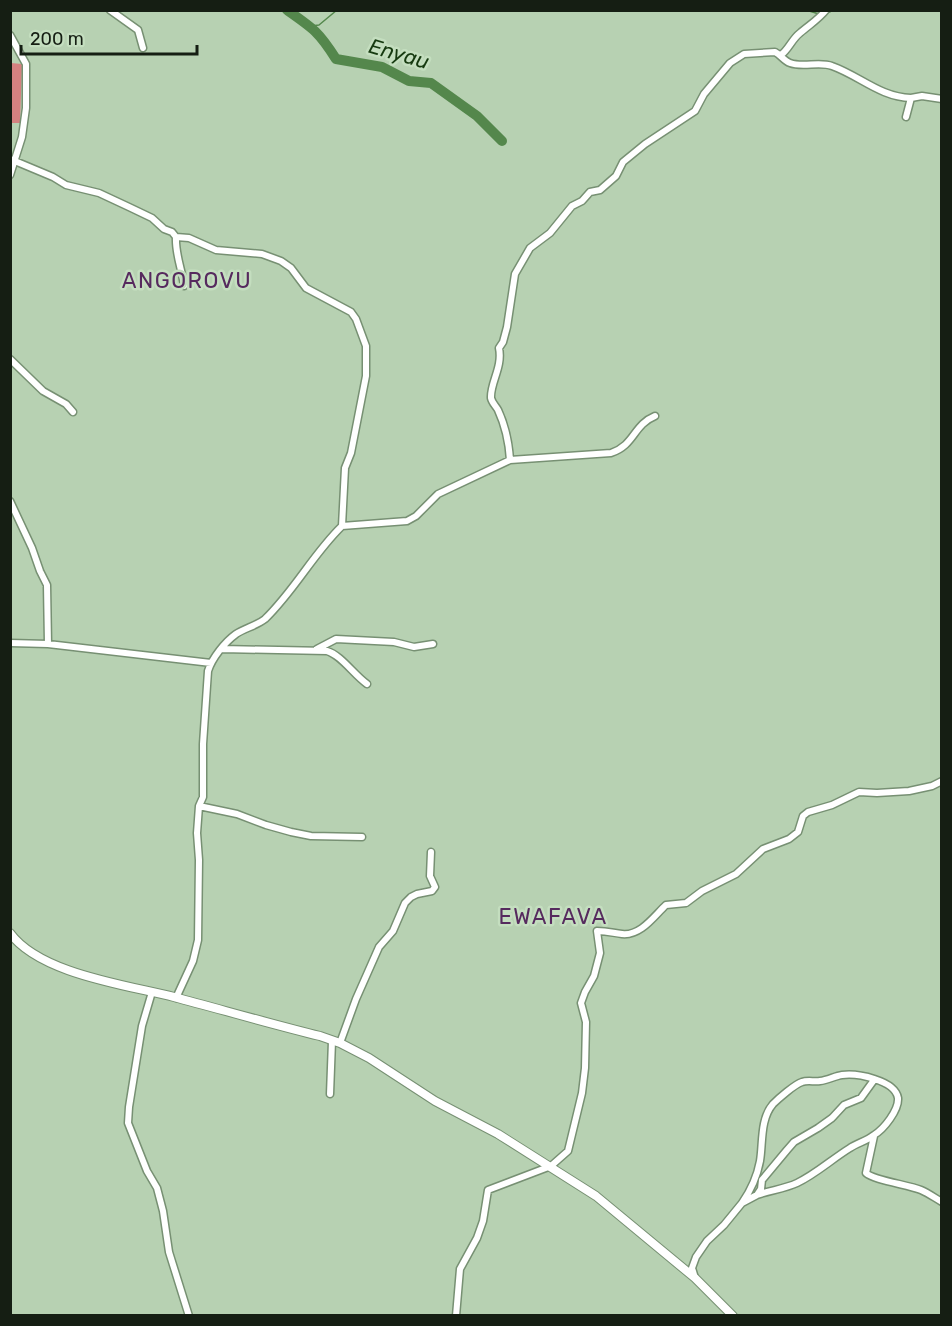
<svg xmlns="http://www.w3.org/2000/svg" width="952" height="1326" font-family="Rubik,sans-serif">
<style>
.forest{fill:#d58180}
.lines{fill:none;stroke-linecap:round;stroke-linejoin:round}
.stream{stroke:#54874c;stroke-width:1.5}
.river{stroke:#54874c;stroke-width:10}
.minor-casing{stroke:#779073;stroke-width:9}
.tertiary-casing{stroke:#779073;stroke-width:10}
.minor{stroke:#fff;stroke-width:6}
.tertiary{stroke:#fff;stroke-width:8}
.labels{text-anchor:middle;stroke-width:5;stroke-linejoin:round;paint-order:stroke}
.water-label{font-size:21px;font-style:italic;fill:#163a10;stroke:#c4debf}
.quarter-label{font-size:22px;letter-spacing:1.5px;fill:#562a5e;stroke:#c4debf}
</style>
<rect width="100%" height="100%" fill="#b7d1b2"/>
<path class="forest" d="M11,63l11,1 -2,59h-9z"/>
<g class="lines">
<path class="stream" d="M806,10l13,4
M827,13l7,-3
M311,26l8,-1 18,-15"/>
<path class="river" d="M287,10c26,18 32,22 49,49l46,8 27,14 22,2 46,33 25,25"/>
<g class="minor-casing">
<path id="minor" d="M110,10l28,20 5,18
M10,35l16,29v44l-4,29 -12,38
M781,55c8,-6 11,-16 19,-22 9,-8 18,-13 26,-23
M906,117l5,-19 11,-2 20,3
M10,159l43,18 13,8 33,8 30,14 23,11 12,11 8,3 4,5 13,1 27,12 46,4 19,7 10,7 15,20 45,24 5,7 10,27v30l-15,77 -6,15 -3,58c-29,28 -47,64 -77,93 -9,7 -20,9 -29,15 -11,8 -24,24 -28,37l-5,73v53l-4,9 -2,27 2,27 -1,80 -5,21 -17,37
M176,237c-1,17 6,32 8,49
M10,359l33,32 23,13 7,8
M510,460l101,-7c24,-8 22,-28 44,-37
M10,501l22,47 8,23 7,14 1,59
M342,526l65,-5 9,-5 22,-22 72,-34c-1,-16 -5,-35 -12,-50 -2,-4 -6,-7 -7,-12 -1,-15 12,-31 8,-50l4,-6 4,-15 8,-53 15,-26 20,-15 22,-27 10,-5 8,-9 10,-2 16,-14 7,-14 22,-18 50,-33 9,-17 26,-31 14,-9 31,-2c6,3 9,9 15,11 13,5 29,-2 42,3 28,10 48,31 79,32
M10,643l38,1 163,19
M222,649l105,2c14,4 27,24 40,33
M317,649l19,-10 58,3 20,5 19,-3
M199,806l38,8 29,11 25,7 20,4 51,1
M152,992l-10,34 -13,81 -1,16 19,48 10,17 6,23 6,41 20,64
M340,1043l16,-44 23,-52 14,-16 12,-28 6,-6 6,-3 15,-3 3,-4 -5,-11 1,-24
M330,1094l2,-53
M874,1136l-8,37c7,7 43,12 55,17 7,3 14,8 21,12
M742,1203c9,-13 15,-26 18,-42 3,-18 0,-42 13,-57 5,-5 22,-20 29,-22 5,-2 13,0 18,-1 8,-1 15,-5 22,-6 15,-2 53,5 56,23 1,12 -14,31 -24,37 -7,6 -17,8 -24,13 -18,11 -34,26 -53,35 -13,6 -26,7 -40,12
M695,1278l-3,-10 4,-11 11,-16 17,-16 18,-22 15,-8 4,-6 1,-9 25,-30 7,-8 24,-14 14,-10 12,-13 17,-7 13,-18
M456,1316l4,-47 17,-31 6,-17 5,-31 63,-24 17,-15 14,-58 3,-25 1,-46 -5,-19 4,-11 9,-16 6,-23 -3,-22c11,0 16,2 25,3 19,2 32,-18 44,-29l20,-2 16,-12 34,-17 27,-25 26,-10 9,-7 5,-16 5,-4 24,-7 27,-13 18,1 32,-2 23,-5 10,-5"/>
</g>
<g class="tertiary-casing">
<path id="tertiary" d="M10,933c30,41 117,52 164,64 49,13 97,27 146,39l20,7 29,15 66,43 63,33 98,62 99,82 38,38"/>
</g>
<use href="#minor" class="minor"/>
<use href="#tertiary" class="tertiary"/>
</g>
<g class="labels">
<g class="water-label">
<text transform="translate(399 54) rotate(16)" y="7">Enyau</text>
</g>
<g class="quarter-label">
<text x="187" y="288">ANGOROVU</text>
<text x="553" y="924">EWAFAVA</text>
</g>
</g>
<rect width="952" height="1326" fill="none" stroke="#151e13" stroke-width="24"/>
<path d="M21 45v9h176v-9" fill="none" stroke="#151e13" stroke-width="3"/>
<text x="30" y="45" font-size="18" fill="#151e13" stroke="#c4debf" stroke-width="4.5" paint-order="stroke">200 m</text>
</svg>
